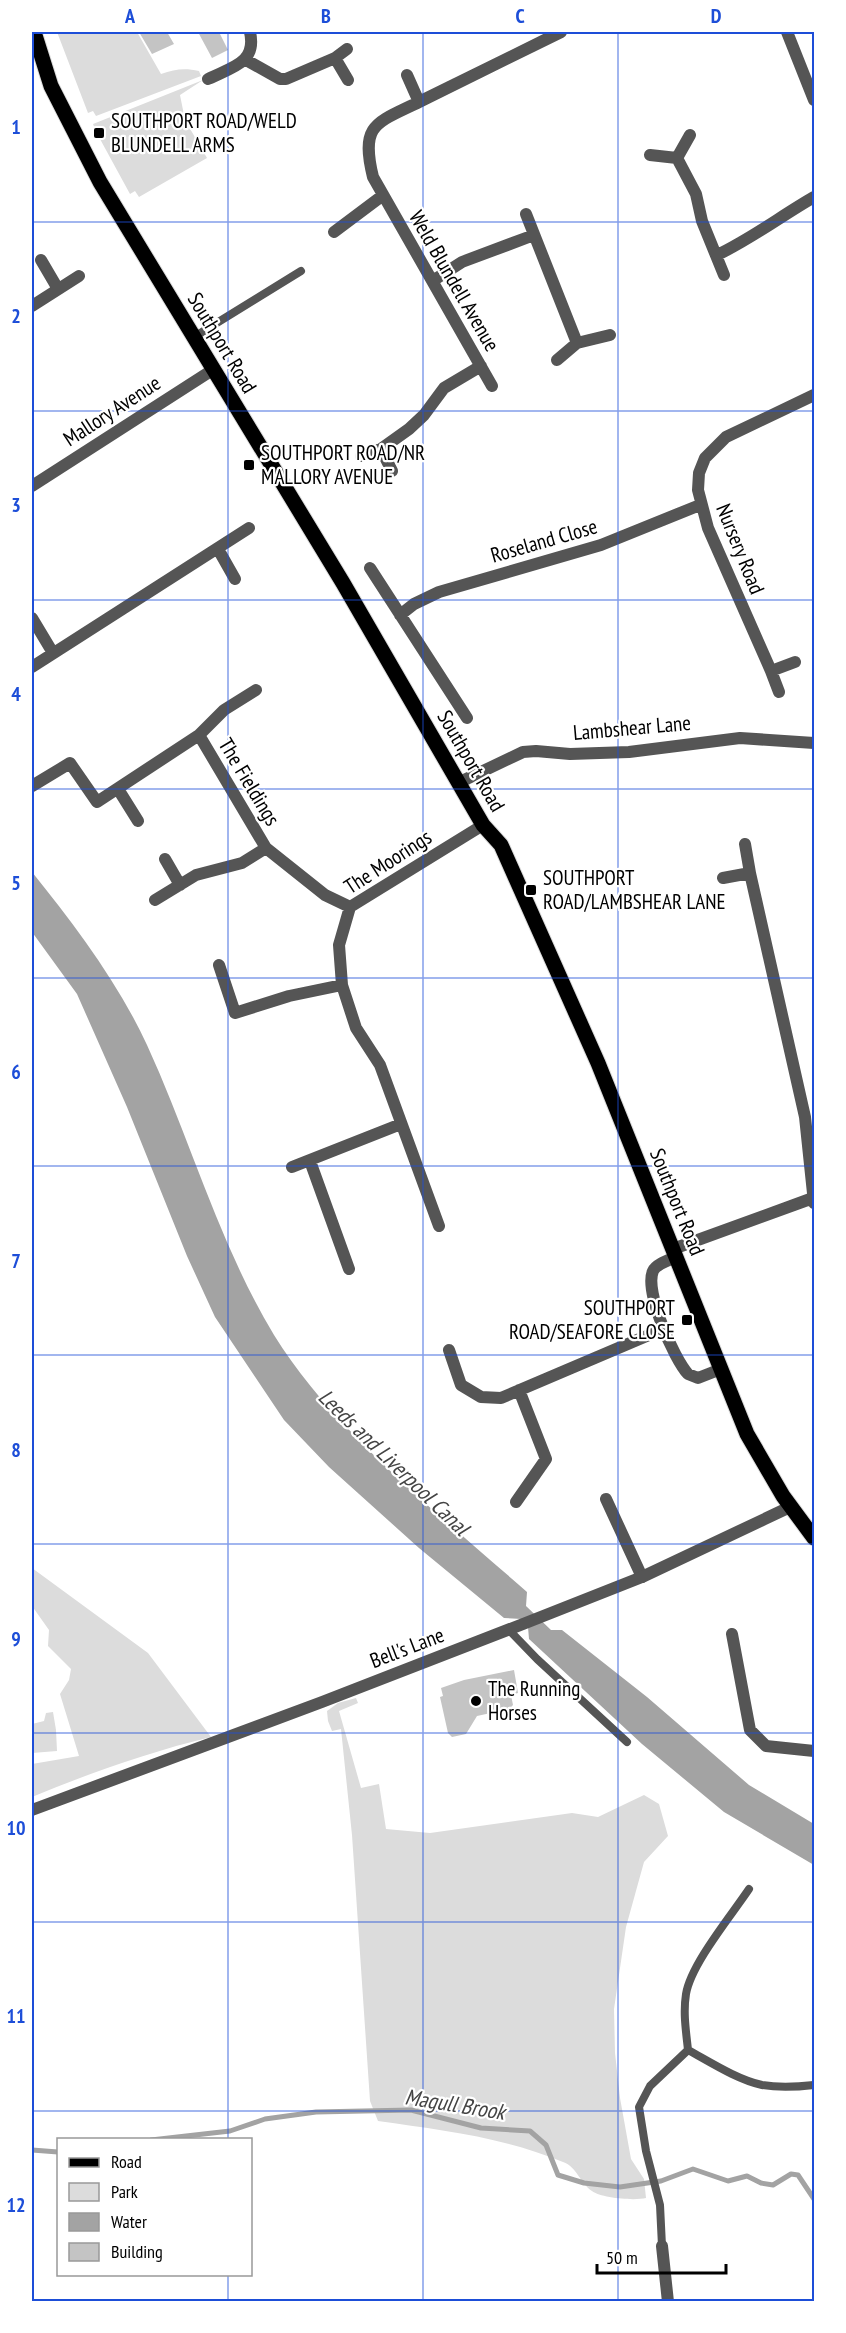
<svg xmlns="http://www.w3.org/2000/svg" width="846" height="2333" font-family="'PT Sans Narrow',sans-serif">
<style>
.green{fill:#dcdcdc}
.water{fill:#a3a3a3}
.lines{fill:none;stroke-linecap:round;stroke-linejoin:round}
.stream{stroke:#a3a3a3;stroke-width:5}
.building{fill:#c4c4c4}
.primary-casing{stroke:#dbdbdb;stroke-width:17}
.service{stroke:#555;stroke-width:8}
.minor{stroke:#555;stroke-width:12}
.tertiary{stroke:#555;stroke-width:12}
.primary{stroke:#000;stroke-width:15}
.grid{fill:none;stroke:#1d4ed8;stroke-width:1.5;stroke-opacity:0.55}
.poi-dot{fill:#000;stroke:#fff;stroke-width:2}
.labels{text-anchor:middle;stroke-width:4.5;stroke-linejoin:round;paint-order:stroke}
.poi-label{font-size:21px;fill:#000;stroke:#fff;text-anchor:start}
.street-label{font-size:21px;fill:#000;stroke:#fff}
.water-label{font-size:22px;font-style:italic;fill:#444;stroke:#fff}
.neatline{fill:none;stroke:#1d4ed8;stroke-width:2}
.grid-label{font-size:20px;text-anchor:middle;font-weight:bold;fill:#1d4ed8}
</style>
<rect width="100%" height="100%" fill="#fff"/>
<path class="green" d="M57,32h80l24,42c14,-5 24,-6 38,-3l2,5 -105,40 -3,-5 -5,2z
M203,80l-23,15 5,25 22,38 -68,39 -4,-6 -5,3 -30,-55 4,-2 -4,-10 -5,2 -2,-5z
M32,1568l116,85 63,84c-62,15 -121,36 -179,60v-33l47,-8 -19,-62 9,-14 2,-11 -23,-23 1,-16 -17,-24z
M356,1698l2,5 -19,8 22,77 18,-4 7,45 44,4 142,-20 26,4 46,-22 15,9 9,32 -24,26 -18,65 -12,82 1,44 5,45 11,61 13,20 2,19c-12,3 -45,0 -54,-7 -12,-8 -15,-24 -29,-29 -59,-25 -123,-32 -185,-41l-8,-20 -18,-266 -11,-106 -9,2 -4,-10 -1,-10 11,-8z
M53,1712l3,18 1,21 -25,2v-29l12,-3 2,-8z"/>
<path class="water" d="M32,872c42,52 87,112 115,173 44,96 72,199 127,290 60,97 168,182 253,257l-1,14 25,24h11l85,67 102,88 65,39v41l-90,-53 -82,-68 -113,-105 -1,-12 -6,-8 -18,-1 -85,-70 -90,-81 -45,-47 -69,-103 -28,-61 -60,-149 -50,-113 -45,-62z"/>
<g class="lines">
<path class="stream" d="M151,2140l79,-9 35,-12 51,-7 95,-2 70,18 49,3 16,14 12,30 26,8 36,4 41,-6 32,-12 35,12 19,-5 14,7 12,2 18,-11 7,1 16,24
M32,2150l26,2"/>
</g>
<path class="building" d="M139,32h28l7,12 -22,10z
M198,32h21l9,18 -16,8z
M514,1670l4,23 -7,2 2,10 -4,4 -32,7 -11,18 -14,3 -4,-4 -8,-36 3,-1 -2,-8 23,-8z"/>
<g class="lines">
<g class="primary-casing">
<path id="primary" d="M34,32l17,54 49,96 243,401 140,242 18,20 97,218 149,371 36,62 31,42"/>
</g>
<path class="service" d="M194,337l107,-66
M509,1630l28,29 90,83
M688,2050c22,12 50,30 74,35 17,3 35,2 52,0
M662,2246l-2,-41 -14,-54 -7,-44 11,-21 38,-36c-2,-19 -5,-37 -2,-56 5,-30 45,-78 63,-105"/>
<path class="minor" d="M787,32l27,68
M347,49l-12,9 13,22
M246,60l34,19h6l49,-21
M407,75l12,27c-43,21 -59,22 -46,75l119,209
M208,79c24,-12 49,-16 42,-47
M419,102l142,-70
M650,155l27,3 13,-23
M677,158l19,36 6,27 22,54
M526,214l51,129
M334,232l48,-36
M717,255c34,-16 64,-39 97,-58
M41,260l17,29
M434,280l28,-18 72,-27
M32,306l47,-30
M557,360l20,-17 33,-8
M381,449l28,-20 15,-14 20,-27 37,-22
M361,456l20,-7 11,22
M32,486l182,-117
M218,549l17,30
M370,568l97,150
M400,615l14,-11 25,-12 162,-47 99,-40
M32,618l21,35
M32,667l217,-139
M771,671l-63,-143 -10,-38 1,-17 6,-15 21,-21 88,-42
M779,692l-8,-21 24,-9
M199,735l67,113 59,47 25,12
M32,786l38,-23 27,39 102,-67 25,-25 32,-20
M118,789l20,32
M165,859l15,26
M750,873l55,244 9,86
M723,878l27,-5 -5,-29
M155,900l41,-25 46,-12 24,-15
M219,965l16,48 54,-17 53,-11
M310,1161l39,108
M292,1167l109,-43
M439,1226l-59,-161 -24,-37 -14,-43 -3,-40 11,-38 133,-82
M673,1249l140,-51
M676,1257c-7,3 -20,7 -23,14 -9,20 21,88 35,103l10,4 23,-9
M449,1350l12,35 20,12 20,1 162,-69
M606,1499l36,78
M516,1502l30,-43 -27,-69
M732,1634l18,96 16,16 48,5
M662,2246l6,56"/>
<path class="tertiary" d="M460,782l63,-30 13,-1 34,3 59,-2 111,-14 74,5
M32,1810l290,-108 201,-78 119,-47 148,-70"/>
<use href="#primary" class="primary"/>
</g>
<path class="grid" d="M228,32v2108M423,32v2270M618,32v2270M32,222h782M32,411h782M32,600h782M32,789h782M32,978h782M32,1166h782M32,1355h782M32,1544h782M32,1733h782M32,1922h782M32,2111h782M228,2274v28"/>
<g class="poi-dot">
<rect x="93" y="127" width="12" height="12" rx="3"/>
<rect x="243" y="459" width="12" height="12" rx="3"/>
<rect x="525" y="884" width="12" height="12" rx="3"/>
<rect x="681" y="1314" width="12" height="12" rx="3"/>
<circle cx="476" cy="1701" r="6"/>
</g>
<g class="labels">
<g class="poi-label">
<text x="111" y="128">SOUTHPORT ROAD/WELD<tspan x="111" dy="24">BLUNDELL ARMS</tspan></text>
<text x="261" y="460">SOUTHPORT ROAD/NR<tspan x="261" dy="24">MALLORY AVENUE</tspan></text>
<text x="543" y="885">SOUTHPORT<tspan x="543" dy="24">ROAD/LAMBSHEAR LANE</tspan></text>
<text x="675" y="1315" text-anchor="end">SOUTHPORT<tspan x="675" dy="24">ROAD/SEAFORE CLOSE</tspan></text>
<text x="488" y="1696">The Running<tspan x="488" dy="24">Horses</tspan></text>
</g>
<g class="street-label">
<text transform="translate(454 281) rotate(60)" y="7">Weld Blundell Avenue</text>
<text transform="translate(222 343) rotate(59)" y="7">Southport Road</text>
<text transform="translate(112 411) rotate(-33)" y="7">Mallory Avenue</text>
<text transform="translate(544 541) rotate(-16)" y="7">Roseland Close</text>
<text transform="translate(740 549) rotate(68)" y="7">Nursery Road</text>
<text transform="translate(632 728) rotate(-5)" y="7">Lambshear Lane</text>
<text transform="translate(471 761) rotate(60)" y="7">Southport Road</text>
<text transform="translate(249 782) rotate(59)" y="7">The Fieldings</text>
<text transform="translate(388 862) rotate(-33)" y="7">The Moorings</text>
<text transform="translate(677 1202) rotate(68)" y="7">Southport Road</text>
<text transform="translate(407 1648) rotate(-21)" y="7">Bell's Lane</text>
</g>
<g class="water-label">
<text transform="translate(394 1462) rotate(44)" y="8">Leeds and Liverpool Canal</text>
<text transform="translate(455 2104) rotate(9)" y="8">Magull Brook</text>
</g>
</g>
<rect width="846" height="2333" fill="none" stroke="#ffffff" stroke-width="66"/>
<rect x="57" y="2138" width="195" height="138" fill="#ffffff" stroke="#999999" stroke-width="1.5"/>
<rect x="69" y="2158" width="30" height="9" fill="#000000" stroke="#999999" stroke-width="1.5"/>
<text x="111" y="2168" font-size="18" fill="#000000">Road</text>
<rect x="69" y="2183" width="30" height="18" fill="#dcdcdc" stroke="#999999" stroke-width="1.5"/>
<text x="111" y="2198" font-size="18" fill="#000000">Park</text>
<rect x="69" y="2213" width="30" height="18" fill="#a3a3a3" stroke="#999999" stroke-width="1.5"/>
<text x="111" y="2228" font-size="18" fill="#000000">Water</text>
<rect x="69" y="2243" width="30" height="18" fill="#c4c4c4" stroke="#999999" stroke-width="1.5"/>
<text x="111" y="2258" font-size="18" fill="#000000">Building</text>
<path d="M597 2264v9h129v-9" fill="none" stroke="#000000" stroke-width="3"/>
<text x="606" y="2264" font-size="18" fill="#000000" stroke="#ffffff" stroke-width="4.5" paint-order="stroke">50 m</text>
<rect x="33" y="33" width="780" height="2267" class="neatline"/>
<g class="grid-label">
<text x="130" y="23">A</text>
<text x="326" y="23">B</text>
<text x="520" y="23">C</text>
<text x="716" y="23">D</text>
<text x="16" y="134">1</text>
<text x="16" y="323">2</text>
<text x="16" y="512">3</text>
<text x="16" y="701">4</text>
<text x="16" y="890">5</text>
<text x="16" y="1079">6</text>
<text x="16" y="1268">7</text>
<text x="16" y="1457">8</text>
<text x="16" y="1646">9</text>
<text x="16" y="1835">10</text>
<text x="16" y="2023">11</text>
<text x="16" y="2212">12</text>
</g>
</svg>
